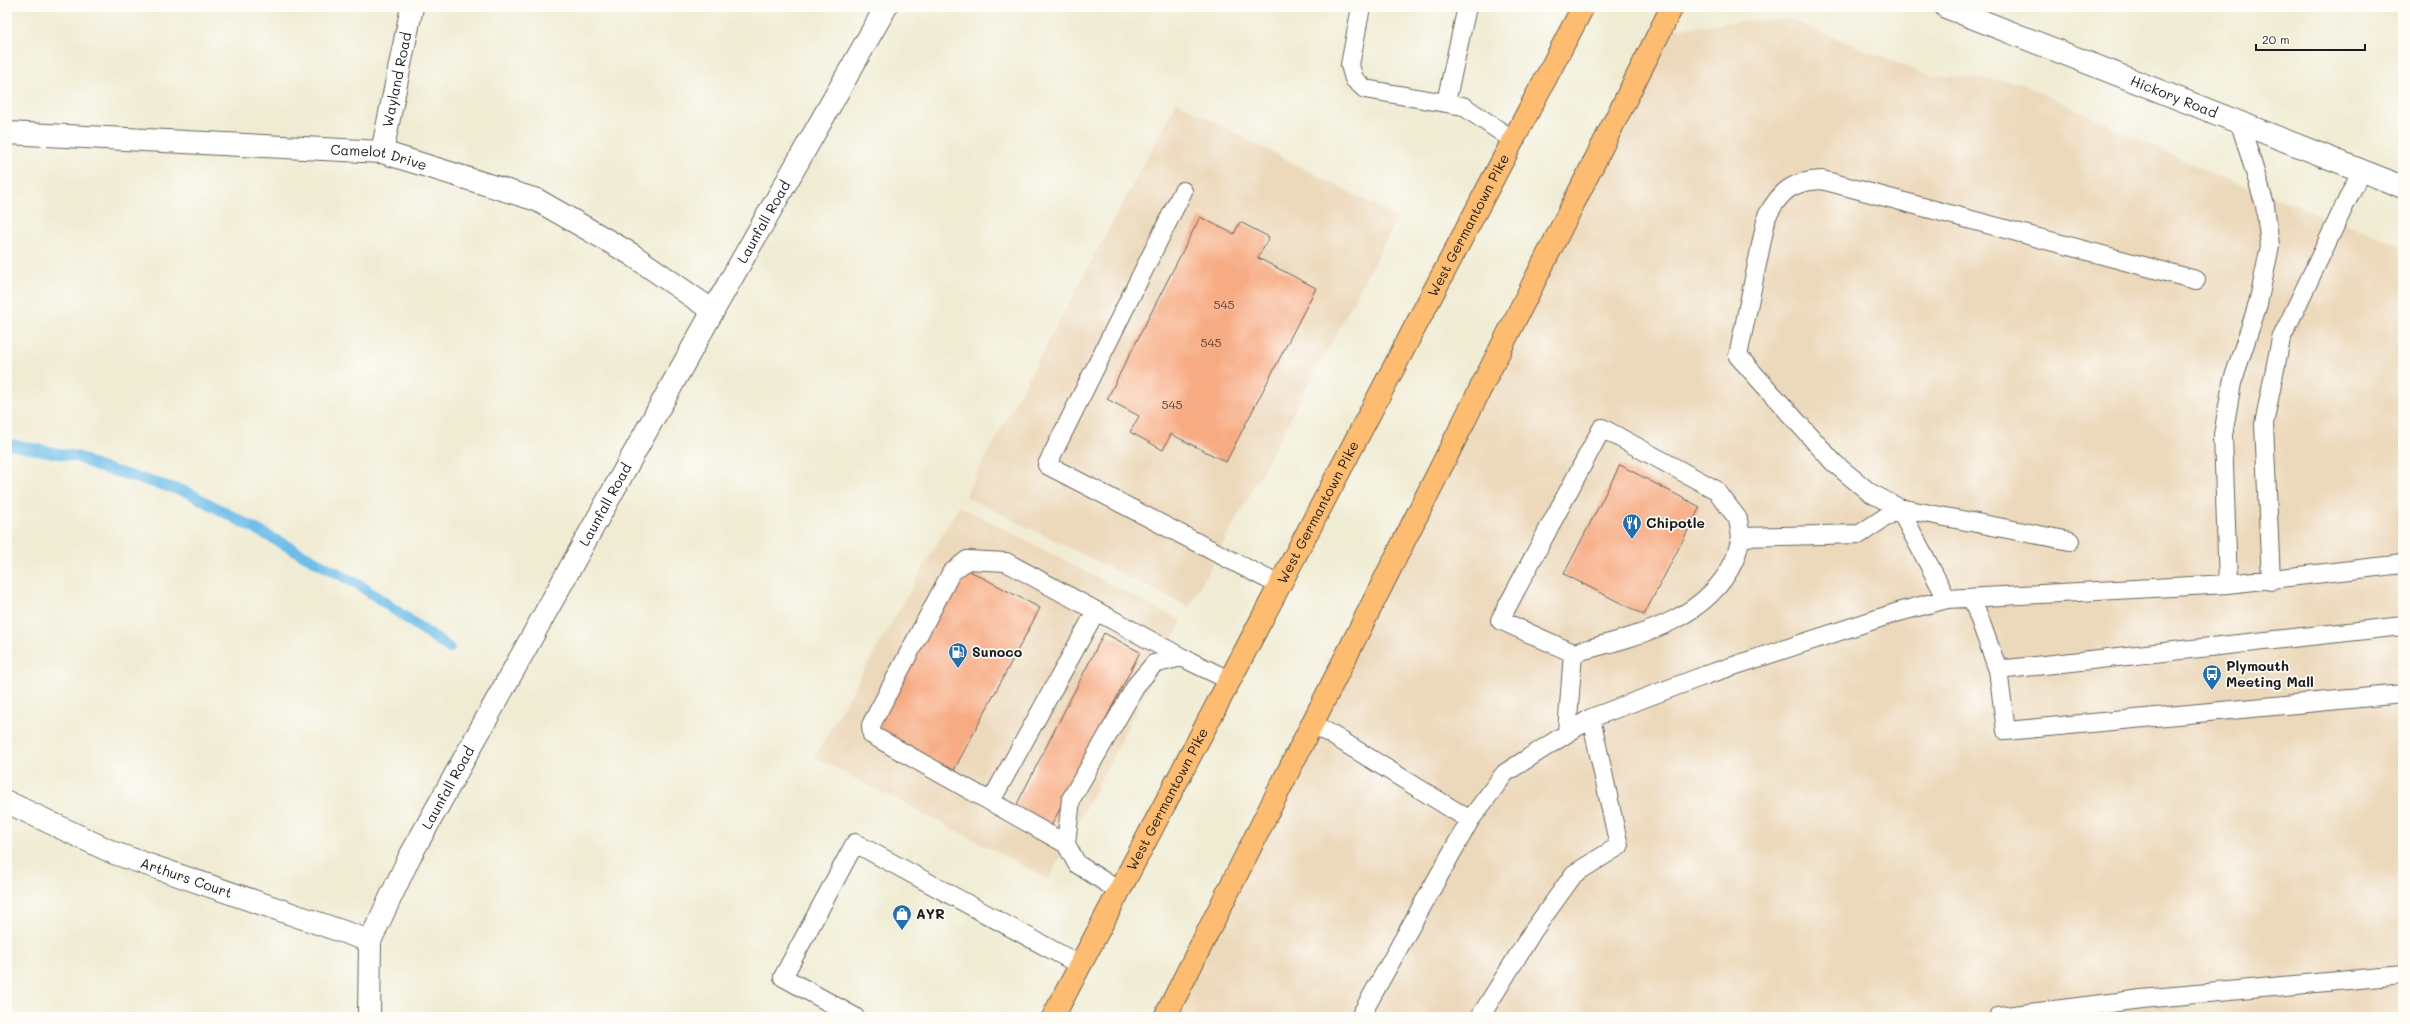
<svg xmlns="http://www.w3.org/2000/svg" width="2410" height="1024" font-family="Mali,sans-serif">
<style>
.built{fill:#ecd8ba}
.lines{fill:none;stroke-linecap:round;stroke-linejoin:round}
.stream{stroke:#6dbde8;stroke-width:11}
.building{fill:#f7ab83}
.lane-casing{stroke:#66655c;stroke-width:20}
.street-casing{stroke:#66655c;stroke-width:24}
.primary-casing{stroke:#66655c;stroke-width:24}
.lane{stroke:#fff;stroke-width:18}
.street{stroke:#fff;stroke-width:22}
.primary{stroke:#fdbc70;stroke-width:22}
.labels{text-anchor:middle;stroke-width:3.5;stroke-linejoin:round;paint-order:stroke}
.number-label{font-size:12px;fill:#534036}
.street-label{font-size:14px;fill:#1c1c1c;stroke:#fdfcf7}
.poi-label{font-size:14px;font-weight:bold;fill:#1c1c1c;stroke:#fdfcf7;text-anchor:start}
</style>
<rect width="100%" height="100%" fill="#fdfcf7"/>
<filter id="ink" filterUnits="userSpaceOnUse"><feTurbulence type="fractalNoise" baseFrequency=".025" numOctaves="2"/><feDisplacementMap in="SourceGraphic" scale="8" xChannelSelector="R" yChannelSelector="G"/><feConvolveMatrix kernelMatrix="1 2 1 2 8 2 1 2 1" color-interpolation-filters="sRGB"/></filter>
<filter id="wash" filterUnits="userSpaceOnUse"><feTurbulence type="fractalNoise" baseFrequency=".012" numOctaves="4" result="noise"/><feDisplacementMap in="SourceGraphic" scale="16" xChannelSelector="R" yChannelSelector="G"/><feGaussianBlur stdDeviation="0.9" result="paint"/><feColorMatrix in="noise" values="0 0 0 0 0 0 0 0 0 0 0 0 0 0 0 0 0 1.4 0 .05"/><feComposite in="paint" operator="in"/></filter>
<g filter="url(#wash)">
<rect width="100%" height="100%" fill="#f0ecd4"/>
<path class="built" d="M1755,20h37l131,54 96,8 189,90 195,74v771h-1238l496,-987z
M1177,102l221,116 -209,389 -224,-111z
M959,506l223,115 -133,258 -235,-122z"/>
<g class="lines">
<path class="stream" d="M7,444l71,13 18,9 91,26 174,94 88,62"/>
</g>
<g id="blocks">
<path class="building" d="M1200,217l34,17 6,-12 29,15 -11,21 58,30 -90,174 -55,-28 -8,16 -33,-18 9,-16 -32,-17z
M1620,465l80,42 -56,108 -80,-41z
M962,567l78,41 -87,164 -78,-42z
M1104,633l36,19 -90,176 -36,-18z"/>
</g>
</g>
<g filter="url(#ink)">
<use href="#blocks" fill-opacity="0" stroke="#66655c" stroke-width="1"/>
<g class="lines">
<g class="lane-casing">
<path id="lane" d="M1361,7l-11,58 4,14 11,10 98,17 50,34
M1446,102l21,-95
M1183,191l-136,274 232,120
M2271,581l-7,-157 17,-85 80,-168
M2228,584l-5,-149 9,-52 26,-79 12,-58 -5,-41 -25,-82
M1972,598l26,72 8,61 397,-37
M1947,599l-48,-91 -30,-16 -35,-29 -96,-107 29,-140c14,-26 26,-35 55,-36l374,100
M1573,653c59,-16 132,-30 161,-92 3,-7 5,-16 7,-24
M1998,670l405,-44
M1314,724l156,96
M1567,732l6,-79 -73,-33 102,-192 114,62 22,29 3,18 119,-3 39,-26 171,33
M991,801l105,-190
M1066,844l-194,-109 -1,-10 80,-152 16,-13 39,2 175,95
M1119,891l-42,-27 -11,-20 5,-45 66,-115 17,-20 27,-7 48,23
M855,1017l-72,-40 72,-134 225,122
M1360,1017l110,-197 35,-47 86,-55 115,-43 189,-62 52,-14 281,-15 175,-20
M1480,1017l53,-86 41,-57 45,-28 -28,-128
M1998,1017l144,-18 261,-24"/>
</g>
<g class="street-casing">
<g id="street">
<path id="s1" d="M1946,7l457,180"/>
<path id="s2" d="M7,133l375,19 155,48 94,54 82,57"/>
<path id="s3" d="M382,152l30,-145"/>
<path id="s4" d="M7,802l107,51 256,88"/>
<path id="s5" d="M369,1017l1,-76 39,-83 304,-547 173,-304"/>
</g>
</g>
<g class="primary-casing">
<g id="primary">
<path id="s6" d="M1053,1017l530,-1010"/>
<path d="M1165,1017l507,-1010"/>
</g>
</g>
<use href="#lane" class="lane"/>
<use href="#street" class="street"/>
<use href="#primary" class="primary"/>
</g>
</g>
<defs>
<g id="restaurant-pin" transform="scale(1)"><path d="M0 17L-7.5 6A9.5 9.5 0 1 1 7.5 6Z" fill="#1f6fb2" stroke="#fdfcf7"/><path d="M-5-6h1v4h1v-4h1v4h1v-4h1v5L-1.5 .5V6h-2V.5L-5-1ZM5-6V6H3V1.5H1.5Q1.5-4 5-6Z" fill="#fff"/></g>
<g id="fuel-pin" transform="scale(1)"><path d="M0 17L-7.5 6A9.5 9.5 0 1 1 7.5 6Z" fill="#1f6fb2" stroke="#fdfcf7"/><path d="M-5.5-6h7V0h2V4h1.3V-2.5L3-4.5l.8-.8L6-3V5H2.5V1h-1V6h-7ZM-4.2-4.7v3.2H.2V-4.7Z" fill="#fff"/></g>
<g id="bus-pin" transform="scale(1)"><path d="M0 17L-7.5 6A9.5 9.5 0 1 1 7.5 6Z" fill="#1f6fb2" stroke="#fdfcf7"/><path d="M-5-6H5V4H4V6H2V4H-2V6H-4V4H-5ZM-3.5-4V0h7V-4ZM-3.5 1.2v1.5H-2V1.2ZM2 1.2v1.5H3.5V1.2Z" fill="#fff"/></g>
<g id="shop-pin" transform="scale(1)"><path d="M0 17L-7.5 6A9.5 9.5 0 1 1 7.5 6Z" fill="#1f6fb2" stroke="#fdfcf7"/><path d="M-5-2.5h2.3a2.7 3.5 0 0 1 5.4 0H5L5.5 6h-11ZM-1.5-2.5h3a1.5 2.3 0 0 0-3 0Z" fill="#fff"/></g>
</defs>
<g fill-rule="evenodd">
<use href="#restaurant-pin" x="1632" y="523"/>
<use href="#fuel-pin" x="958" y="652"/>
<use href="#bus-pin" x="2212" y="674"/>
<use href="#shop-pin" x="902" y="914"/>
</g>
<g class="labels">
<g class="number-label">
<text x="1224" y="309">545</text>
<text x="1211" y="347">545</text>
<text x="1172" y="409">545</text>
</g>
<g class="street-label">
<text dy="5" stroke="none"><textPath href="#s3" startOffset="74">Wayland Road</textPath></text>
<text dy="5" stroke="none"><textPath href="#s1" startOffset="245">Hickory Road</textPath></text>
<text dy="5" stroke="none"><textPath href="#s2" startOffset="373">Camelot Drive</textPath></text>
<text dy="5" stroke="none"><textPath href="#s5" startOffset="896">Launfall Road</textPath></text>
<text dy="5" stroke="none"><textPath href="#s6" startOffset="894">West Germantown Pike</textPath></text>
<text dy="5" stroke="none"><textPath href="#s5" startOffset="572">Launfall Road</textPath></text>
<text dy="5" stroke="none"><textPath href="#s6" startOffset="570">West Germantown Pike</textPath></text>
<text dy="5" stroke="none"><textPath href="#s5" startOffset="248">Launfall Road</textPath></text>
<text dy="5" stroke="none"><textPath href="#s6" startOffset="246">West Germantown Pike</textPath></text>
<text dy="5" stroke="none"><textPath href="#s4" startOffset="195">Arthurs Court</textPath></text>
</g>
<g class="poi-label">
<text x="1646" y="528">Chipotle</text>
<text x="972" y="657">Sunoco</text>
<text x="2226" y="671">Plymouth<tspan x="2226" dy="16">Meeting Mall</tspan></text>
<text x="916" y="919">AYR</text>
</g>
</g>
<rect width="2410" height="1024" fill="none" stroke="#fdfcf7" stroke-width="24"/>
<path d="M2256 44v6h109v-6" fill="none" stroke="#1c1c1c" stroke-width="2"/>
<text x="2262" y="44" font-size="12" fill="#1c1c1c" stroke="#fdfcf7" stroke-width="3" paint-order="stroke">20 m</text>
</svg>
